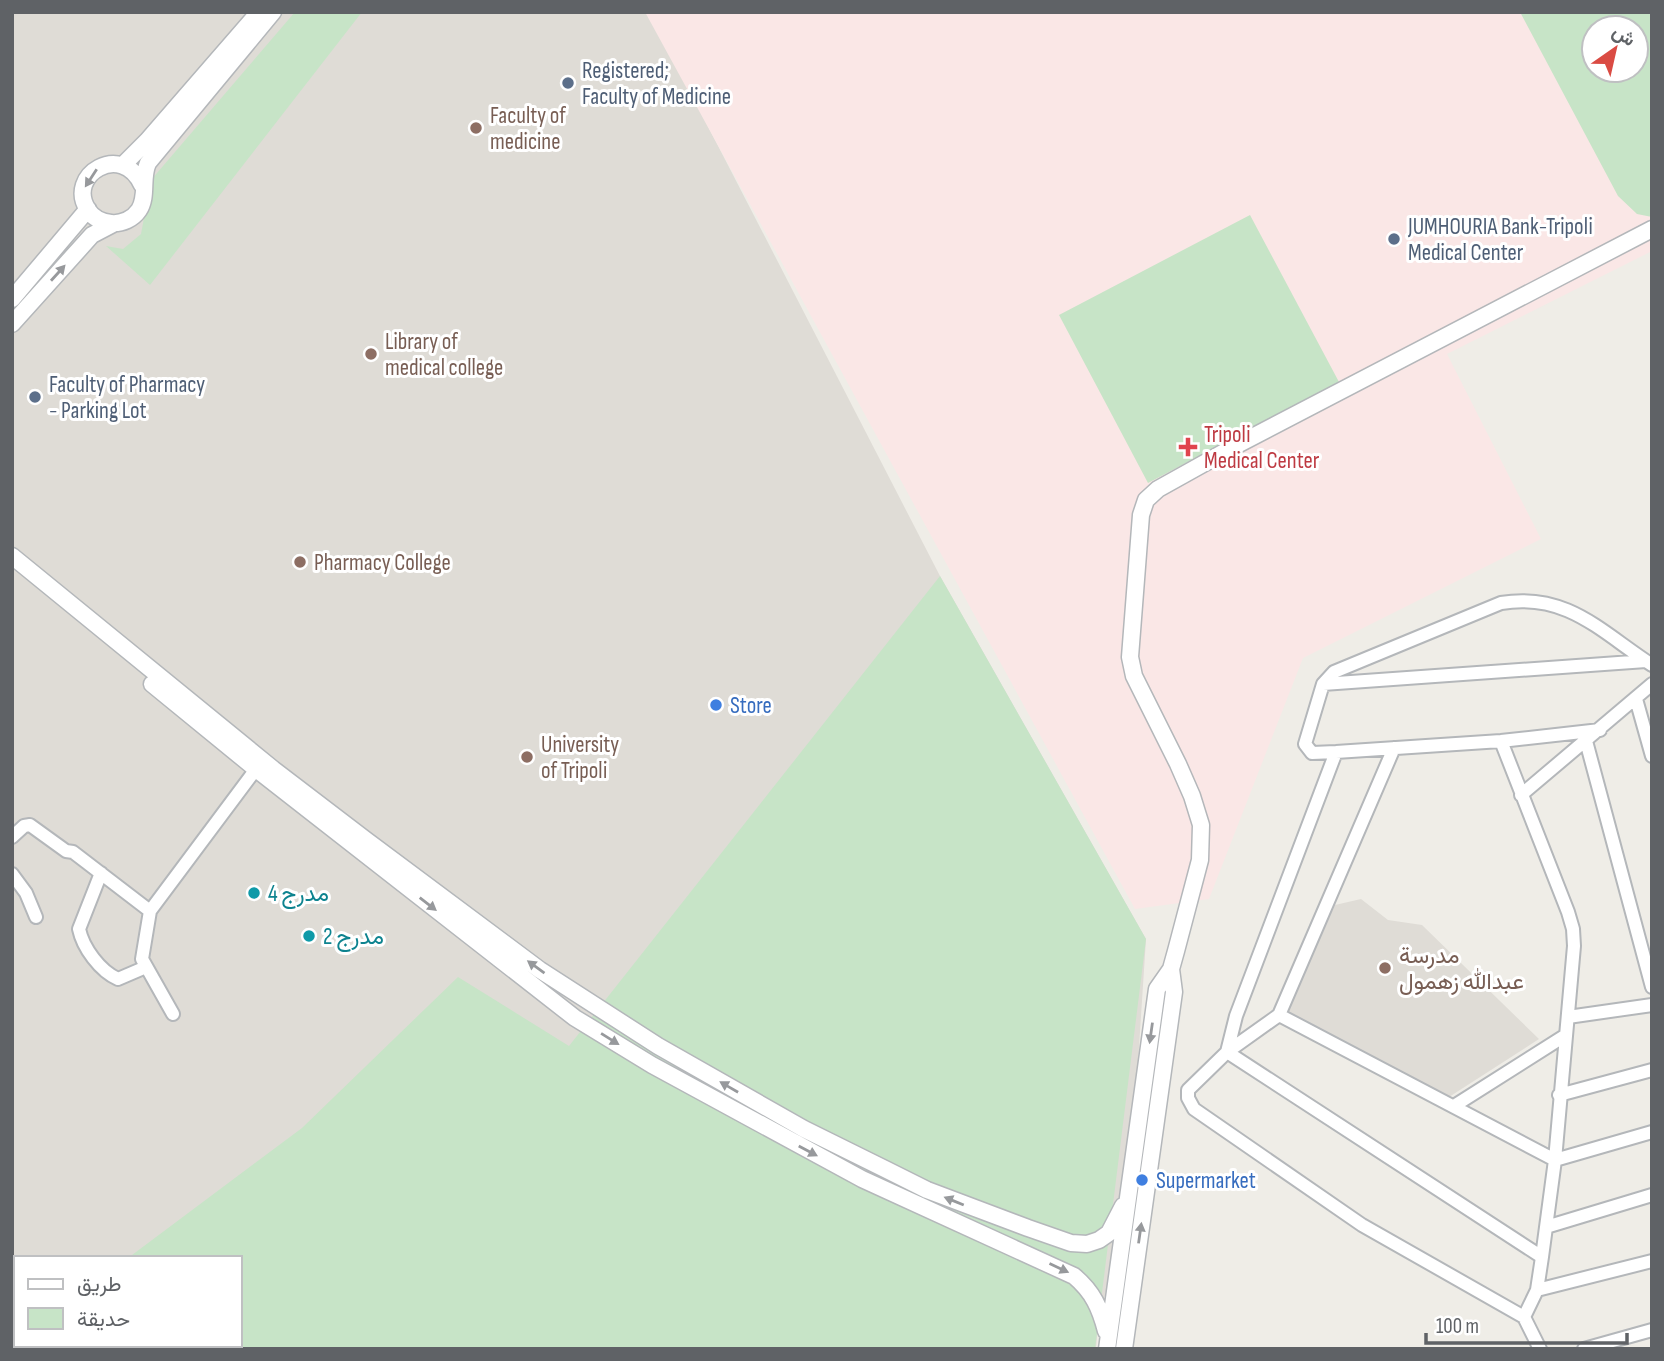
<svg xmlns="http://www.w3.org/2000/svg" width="1664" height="1361" font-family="'Sofia Sans Condensed',Vazirmatn,sans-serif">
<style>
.education{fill:#dfdcd6;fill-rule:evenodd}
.medical{fill:#fae7e6;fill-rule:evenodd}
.green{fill:#c7e4c7;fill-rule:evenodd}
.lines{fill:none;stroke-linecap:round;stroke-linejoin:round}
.minor-casing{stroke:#b4b7ba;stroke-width:16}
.tertiary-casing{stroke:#b4b7ba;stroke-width:19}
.minor{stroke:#fff;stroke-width:12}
.tertiary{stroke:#fff;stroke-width:16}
.oneway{fill:#97999c}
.service-dot{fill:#5c6f8a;stroke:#fff;stroke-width:2.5}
.education-dot{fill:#8d6e63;stroke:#fff;stroke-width:2.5}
.health-dot{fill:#e0444e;stroke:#fff;stroke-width:2.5}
.shop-dot{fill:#3f7fe0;stroke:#fff;stroke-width:2.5}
.culture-dot{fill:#0f9aa8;stroke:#fff;stroke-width:2.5}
.labels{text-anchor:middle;stroke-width:6;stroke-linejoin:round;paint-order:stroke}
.service-label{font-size:23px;fill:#4e5e75;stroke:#fff;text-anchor:start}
.education-label{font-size:23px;fill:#785e54;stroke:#fff;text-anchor:start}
.health-label{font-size:23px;fill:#be3a42;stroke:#fff;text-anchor:start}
.shop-label{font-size:23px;fill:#366cbe;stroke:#fff;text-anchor:start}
.culture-label{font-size:23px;fill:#0d838f;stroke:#fff;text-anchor:start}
</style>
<rect width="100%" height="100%" fill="#efede7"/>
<path class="education" d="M12,12h637l291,564 206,363 -16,247 -32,140 -2,23h-1084zM16,1258h224v87h-224z
M1361,899l27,21 34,5 117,114 -90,58 -167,-85 53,-107z"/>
<path class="medical" d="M645,12h1007v239l-205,103 94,185 -238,119 -94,241 -74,10zM1594,28h42v42h-42z"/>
<path class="green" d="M295,12h67l-212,273 -44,-39 17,3 18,-15 10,-54z
M1520,12h132v205l-15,-3 -19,-18zM1594,28h42v42h-42z
M1250,215l89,167 -191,101 -89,-168z
M940,576l206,363 -51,410h-1083v-5l4,-3v4h224v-87h-112l174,-130 156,-151 111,69z"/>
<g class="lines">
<g class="minor-casing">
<path id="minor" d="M1323,684l323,-23
M1636,699l16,57
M1600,730l-99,11 -165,11 -24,1 -7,-9 18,-60 11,-12 167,-69c66,-11 100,29 151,62
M1501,741l67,171 5,17 1,17 -19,214 -13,97 -5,33 -13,27
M1586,741l66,246
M1394,748l-115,267 -52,37 -39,38v8l6,11 168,116 162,92 16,32
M1336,752l-100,264 -9,36 315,205
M1521,795l131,-111
M12,837l12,-11 6,-1 36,26 7,1 77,59
M101,873l-22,56c4,19 21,42 39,50l28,-12
M12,874l14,19 10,24
M173,1014l-31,-55 8,-48 106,-142
M1279,1015l276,145 97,-28
M1568,1017l84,-12
M1559,1095l93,-25
M1454,1106l112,-71
M1546,1227l106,-32
M1537,1290l115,-29
M1584,1349l68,-19"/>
</g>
<g class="tertiary-casing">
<path id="tertiary" d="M123,165l24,-24 112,-129
M142,185c-20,-44 -77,-10 -54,25 5,8 14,12 23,13 11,1 22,-4 28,-13 9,-14 2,-32 9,-47l125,-151
M12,299l76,-90
M12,324l80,-89 21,-11
M12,556l261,213 93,71 174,130 118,76 146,83 83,41 40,20 101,38 43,15 16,1 12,-4 10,-7 14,-27
M152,684l104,85 319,249 77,47 210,114 212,97c19,16 26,32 32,55
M1107,1349l50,-360 14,-20 5,-18 24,-91 1,-35 -9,-29 -14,-32 -44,-88 -4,-19 11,-142 5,-15 12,-11 79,-44 415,-216
M1124,1349l50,-357 -3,-23"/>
</g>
<use href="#minor" class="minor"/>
<use href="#tertiary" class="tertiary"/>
</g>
<defs><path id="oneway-solid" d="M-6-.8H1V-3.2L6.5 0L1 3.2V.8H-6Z" transform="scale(1.75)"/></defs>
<g class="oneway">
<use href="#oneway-solid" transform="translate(91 178) rotate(123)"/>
<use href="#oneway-solid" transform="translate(58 273) rotate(-48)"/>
<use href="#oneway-solid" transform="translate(428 904) rotate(38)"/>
<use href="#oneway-solid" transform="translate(536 967) rotate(-144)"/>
<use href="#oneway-solid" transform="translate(1151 1033) rotate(98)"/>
<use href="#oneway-solid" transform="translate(610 1039) rotate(32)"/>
<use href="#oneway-solid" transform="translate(729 1087) rotate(-150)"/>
<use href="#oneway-solid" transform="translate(808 1151) rotate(28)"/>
<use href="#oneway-solid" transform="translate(954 1201) rotate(-158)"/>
<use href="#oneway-solid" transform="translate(1140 1233) rotate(-82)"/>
<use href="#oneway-solid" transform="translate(1059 1268) rotate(25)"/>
</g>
<g class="service-dot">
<circle cx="568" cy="83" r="7"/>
<circle cx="1394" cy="239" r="7"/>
<circle cx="35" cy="397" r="7"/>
</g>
<g class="education-dot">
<circle cx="476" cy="128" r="7"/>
<circle cx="371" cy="354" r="7"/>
<circle cx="300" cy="562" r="7"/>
<circle cx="527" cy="757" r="7"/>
<circle cx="1385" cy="968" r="7"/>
</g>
<path class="health-dot" d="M1184.5 436.5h7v7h7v7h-7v7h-7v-7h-7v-7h7z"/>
<g class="shop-dot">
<circle cx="716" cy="705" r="7"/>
<circle cx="1142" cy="1180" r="7"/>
</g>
<g class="culture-dot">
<circle cx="254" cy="893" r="7"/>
<circle cx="309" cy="936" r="7"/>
</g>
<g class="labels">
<g class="service-label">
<text x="582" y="78">Registered;<tspan x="582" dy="26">Faculty of Medicine</tspan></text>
<text x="1408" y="234">JUMHOURIA Bank-Tripoli<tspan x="1408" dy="26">Medical Center</tspan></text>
<text x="49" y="392">Faculty of Pharmacy<tspan x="49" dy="26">- Parking Lot</tspan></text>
</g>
<g class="education-label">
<text x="490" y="123">Faculty of<tspan x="490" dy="26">medicine</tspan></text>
<text x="385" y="349">Library of<tspan x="385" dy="26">medical college</tspan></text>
<text x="314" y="570">Pharmacy College</text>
<text x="541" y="752">University<tspan x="541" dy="26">of Tripoli</tspan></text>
<text x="1399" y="963">مدرسة<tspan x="1399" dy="26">عبدالله زهمول</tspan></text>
</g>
<g class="health-label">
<text x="1204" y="442">Tripoli<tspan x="1204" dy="26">Medical Center</tspan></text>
</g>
<g class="shop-label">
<text x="730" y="713">Store</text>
<text x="1156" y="1188">Supermarket</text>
</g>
<g class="culture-label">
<text x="268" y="901">مدرج 4</text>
<text x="323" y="944">مدرج 2</text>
</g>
</g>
<rect width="1664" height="1361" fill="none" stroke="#5f6266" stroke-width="28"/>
<rect x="14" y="1256" width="228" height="91" fill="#ffffff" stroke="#bfc0c2" stroke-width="2"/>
<rect x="28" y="1279" width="35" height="10" fill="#ffffff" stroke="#bfc0c2" stroke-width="2"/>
<text x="77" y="1291" font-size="21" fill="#5f6266">طريق</text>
<rect x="28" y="1308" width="35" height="21" fill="#c7e4c7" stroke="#bfc0c2" stroke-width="2"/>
<text x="77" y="1326" font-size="21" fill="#5f6266">حديقة</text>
<g transform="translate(1615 49) rotate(34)"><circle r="33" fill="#ffffff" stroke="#bfc0c2" stroke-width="2"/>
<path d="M0-5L12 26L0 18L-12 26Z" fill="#da4b43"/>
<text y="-10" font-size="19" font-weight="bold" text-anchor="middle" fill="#5f6266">ش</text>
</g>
<path d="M1426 1333v10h201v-10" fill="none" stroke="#5f6266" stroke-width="3.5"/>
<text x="1436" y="1333" font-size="21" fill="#5f6266" stroke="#ffffff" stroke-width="5" paint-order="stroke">100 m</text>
</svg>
